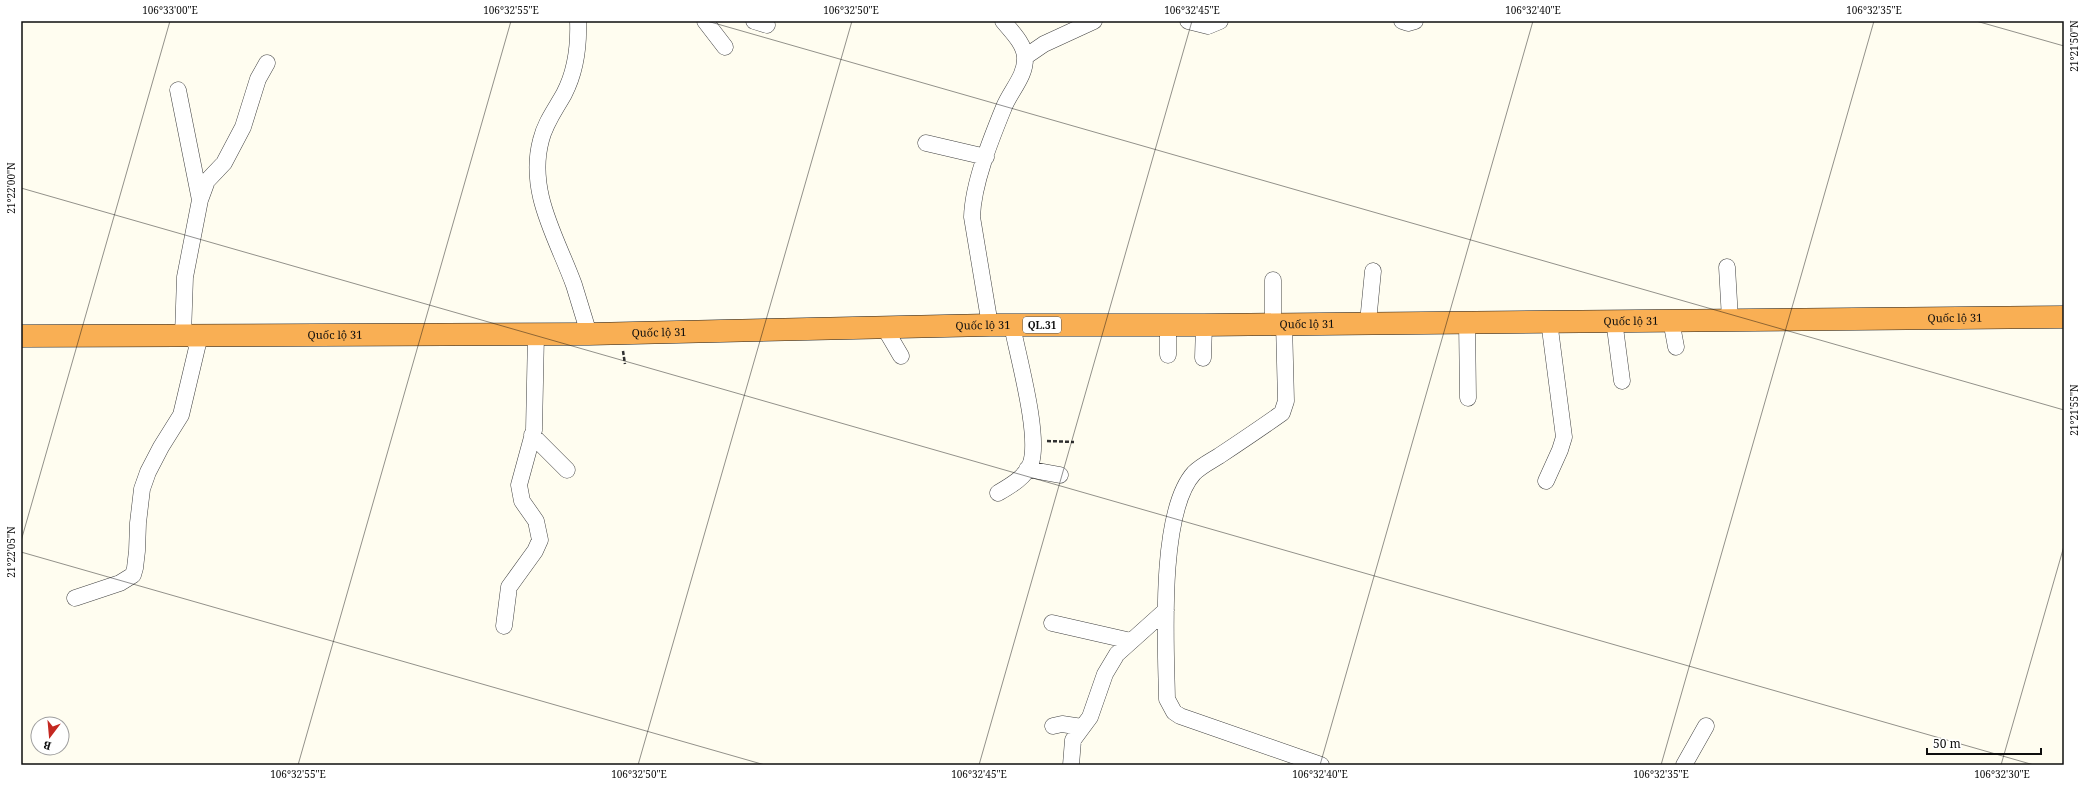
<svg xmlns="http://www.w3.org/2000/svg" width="2085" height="786" font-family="'Noto Serif',serif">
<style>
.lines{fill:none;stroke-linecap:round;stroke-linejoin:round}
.minor-casing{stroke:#414141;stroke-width:17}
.highway-casing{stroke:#1f1f1f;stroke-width:23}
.path{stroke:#303030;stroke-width:2.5;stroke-dasharray:4 2;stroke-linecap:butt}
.minor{stroke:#fff;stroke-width:16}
.highway{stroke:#f9af54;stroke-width:22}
.ticks{fill:none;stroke:#0e0e0e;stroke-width:1;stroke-opacity:0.45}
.labels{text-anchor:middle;stroke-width:4;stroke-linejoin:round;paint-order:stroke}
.shield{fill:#fff;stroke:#565656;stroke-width:1}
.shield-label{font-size:10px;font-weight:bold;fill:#0e0e0e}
.street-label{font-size:11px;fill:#0e0e0e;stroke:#fff}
.neatline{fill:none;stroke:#0e0e0e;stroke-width:1.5}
.ticks-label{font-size:10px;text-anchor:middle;fill:#0e0e0e}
</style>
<rect width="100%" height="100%" fill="#fffdf0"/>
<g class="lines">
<g class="minor-casing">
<path id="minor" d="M578,21c1,26 -2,50 -14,73 -9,16 -19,29 -23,46 -14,52 16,98 33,145 5,16 10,33 15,49
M705,21l20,26
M754,21l13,4
M1188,21l20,5 12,-5
M1402,21l6,2 7,-2
M1025,57l19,-13 50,-23
M178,90l22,110
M926,143l60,14
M1727,267l3,52
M1614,320l8,61
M1671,320l5,27
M1368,322l5,-51
M1467,322l1,76
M1273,323v-43
M1284,323l2,78 -4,12c-21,15 -42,29 -63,43 -8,5 -18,10 -25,17 -36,40 -28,172 -27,226l7,13 6,4 141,49
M990,325l-18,-108c1,-34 19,-78 32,-110 7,-17 22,-31 21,-50 -1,-14 -14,-26 -22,-36
M884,327l17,29
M183,335l2,-58 15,-77 7,-19 17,-18 19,-36 15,-48 9,-16
M1168,355v-30
M1203,358l1,-33
M532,435l35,35
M1027,469l33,6
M1546,481l14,-31 4,-13 -15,-116
M998,493c12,-7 28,-16 33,-30 9,-29 -13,-106 -19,-138
M75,598l45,-15 13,-8 2,-7 2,-17 1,-28 4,-34 6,-17 13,-25 20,-32 19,-80 -7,2 4,10
M1052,623l79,18
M504,626l5,-39 26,-36 5,-11 -4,-19 -14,-20 -3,-16 15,-55 2,-96
M1053,726l9,-2 20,3
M1071,765l2,-25 17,-23 15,-43 12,-20 49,-44
M1684,765l22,-39"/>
</g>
<g class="highway-casing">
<g id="highway">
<path id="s1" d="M21,336l568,-2 401,-9h214l860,-8"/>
</g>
</g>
<path class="path" d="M623,351l2,13
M1047,441l27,1"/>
<use href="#minor" class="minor"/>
<use href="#highway" class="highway"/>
</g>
<path class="ticks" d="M707,21l1357,389M1976,21l88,25M21,188l2013,577M21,541l149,-520M21,552l744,213M298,765l213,-744M638,765l214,-744M979,765l213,-744M1320,765l213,-744M1661,765l213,-744M2001,765l63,-219"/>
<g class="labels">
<rect class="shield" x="1023" y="317" width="38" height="16" rx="3"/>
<g class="shield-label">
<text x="1042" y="329">QL.31</text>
</g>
<g class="street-label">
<text dy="4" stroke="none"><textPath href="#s1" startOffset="1934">Quốc lộ 31</textPath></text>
<text dy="4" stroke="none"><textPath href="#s1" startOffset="1610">Quốc lộ 31</textPath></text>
<text dy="4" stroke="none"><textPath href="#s1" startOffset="1286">Quốc lộ 31</textPath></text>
<text dy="4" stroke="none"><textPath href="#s1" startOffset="962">Quốc lộ 31</textPath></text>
<text dy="4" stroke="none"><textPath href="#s1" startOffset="638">Quốc lộ 31</textPath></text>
<text dy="4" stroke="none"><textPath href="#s1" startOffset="314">Quốc lộ 31</textPath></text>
</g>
</g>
<rect width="2085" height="786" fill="none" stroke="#ffffff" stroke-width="44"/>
<g transform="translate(50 736) rotate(196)"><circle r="19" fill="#ffffff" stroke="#9f9f9f"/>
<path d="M0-3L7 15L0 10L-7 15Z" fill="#c42821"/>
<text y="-6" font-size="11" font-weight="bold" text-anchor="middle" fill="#0e0e0e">B</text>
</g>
<path d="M1927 748v6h114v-6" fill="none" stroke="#0e0e0e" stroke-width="2"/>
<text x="1933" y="748" font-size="12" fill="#0e0e0e" stroke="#ffffff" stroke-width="3" paint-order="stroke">50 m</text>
<rect x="22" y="22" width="2041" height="742" class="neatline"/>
<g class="ticks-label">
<text x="170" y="14">106°33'00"E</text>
<text x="511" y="14">106°32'55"E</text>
<text x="851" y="14">106°32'50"E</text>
<text x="1192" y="14">106°32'45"E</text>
<text x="1533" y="14">106°32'40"E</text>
<text x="1874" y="14">106°32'35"E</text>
<text transform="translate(2074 46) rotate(-90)" y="4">21°21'50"N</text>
<text transform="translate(11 188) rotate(-90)" y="4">21°22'00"N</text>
<text transform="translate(2074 410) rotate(-90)" y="4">21°21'55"N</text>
<text transform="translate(11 552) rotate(-90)" y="4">21°22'05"N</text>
<text x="298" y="778">106°32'55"E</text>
<text x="639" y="778">106°32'50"E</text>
<text x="979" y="778">106°32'45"E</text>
<text x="1320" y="778">106°32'40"E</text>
<text x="1661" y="778">106°32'35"E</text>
<text x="2002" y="778">106°32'30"E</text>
</g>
</svg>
